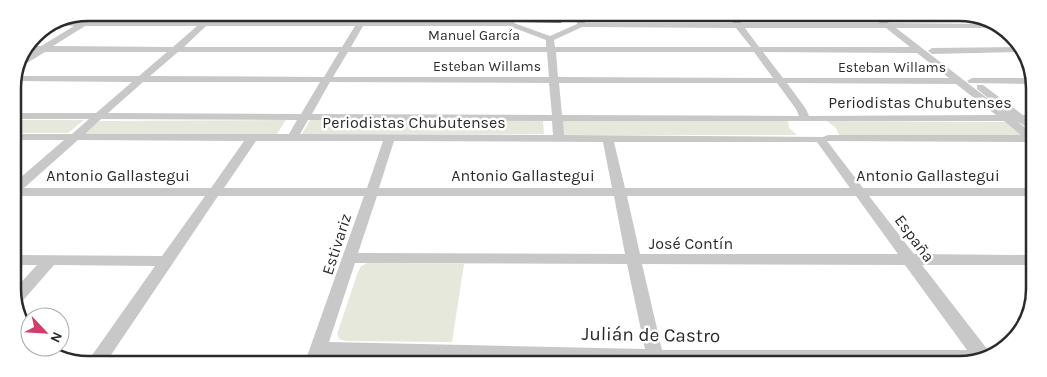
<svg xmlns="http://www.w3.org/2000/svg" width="1047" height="377" font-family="Karla,sans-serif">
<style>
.green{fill:#e5e8da}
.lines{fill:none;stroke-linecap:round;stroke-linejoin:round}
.minor{fill:#c8c8c8;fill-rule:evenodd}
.wall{fill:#888}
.labels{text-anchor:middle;stroke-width:5;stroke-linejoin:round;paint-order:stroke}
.far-street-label{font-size:14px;fill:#2b2b2b;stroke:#fff}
.street-label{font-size:16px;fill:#2b2b2b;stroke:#fff}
.near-street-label{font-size:19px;fill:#2b2b2b;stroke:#fff}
.rim{fill:none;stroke:#2b2b2b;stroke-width:2.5}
</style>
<rect width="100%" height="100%" fill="#fff"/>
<path class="green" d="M13,120h71l-16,13h-55z
M286,120l-9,14h-194l16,-13z
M310,120h233l1,14h-242z
M561,121h227l1,7 8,7h-234z
M827,121l178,1 17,13h-183l-3,-7z
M368,263l96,1 -12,78 -106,-1 -7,-2 -2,-5 21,-62 3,-6z
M342,357l140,1 -1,4h-149z"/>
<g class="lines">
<path class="minor" d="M96,13h9l-12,9h109l10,-9h9l-9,9h146l4,-8h8l-5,8h141v-8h8v9l36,13 27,-12 -1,-9h8l1,8h148l-6,-8h8l6,8h139l-9,-7h9l9,7 105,1 6,4h-104l113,87 -32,-26v-4h6l40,30h10v6h-2l2,2v8l-16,-10 16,13v8l-206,-1 36,47h169v8h-163l45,58 117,1v10h-109l69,89 -27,10 -373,-1 -266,-7 -2,6h-18l59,-166h-146l-111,165h-19l67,-95 -101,-1 -34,39 -5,2 -1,-16 23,-25h-23v-10l148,1 43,-60h-192v-12l51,-44h-51v-6h59l17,-15h-76v-6h83l36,-31 -119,-1 3,-5h123l28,-24h-122l-18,11h-5l4,-7 7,-4 -5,-1 3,-5h10l33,-20 -19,-1 9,-3h18zM85,26h112l-24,21 -120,-1zM206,26h149l-13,21h-158zM363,26h146l37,14v7h-195zM582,27l154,1 15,19h-196l-1,-7zM745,28h141l24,19h-151zM178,52h161l-15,25 -174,-1zM348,52h199l2,25h-216zM556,52h198l19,26 -215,-1zM763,52l154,1 32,25h-166zM143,82h177l-19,32 -193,-1zM330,82l219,1 3,32 -240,-1zM559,83h218l19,26 3,7 -237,-1zM787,83l169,1 40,31 -187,1 -3,-7zM101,119l196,1 -8,14h-204zM308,120l244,1 1,14 -253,-1zM563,121h441l17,14h-193l-5,2 -259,-2zM78,140l166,1 -33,47h-187zM256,141h127l-16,47h-143zM394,141l209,1 9,46h-233zM614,142h203l33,46h-225zM377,196h237l11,58 -267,-1zM627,196h229l42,58h-258zM355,263l272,1 18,85 -316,-7zM642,264l263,1 62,85h-305z
M1020,47l2,5 -90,2 -4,-3 4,-3z
M972,78h62v6l-65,-1 -2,-2z"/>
</g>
<path class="wall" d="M517,14l55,1v5h-10l-1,3 -44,-1z"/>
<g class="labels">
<g class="far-street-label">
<text x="474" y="40">Manuel García</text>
<text x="487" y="71">Esteban Willams</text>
<text x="892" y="72">Esteban Willams</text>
</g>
<g class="street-label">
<text x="920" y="108">Periodistas Chubutenses</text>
<text x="414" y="128">Periodistas Chubutenses</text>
<text x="118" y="181">Antonio Gallastegui</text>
<text x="523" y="181">Antonio Gallastegui</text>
<text x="928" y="181">Antonio Gallastegui</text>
<text transform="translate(915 238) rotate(53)" y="6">España</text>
<text x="691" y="249">José Contín</text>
<text transform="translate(336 244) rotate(-72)" y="6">Estivariz</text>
</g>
<g class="near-street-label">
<text transform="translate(651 334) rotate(1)" y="7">Julián de Castro</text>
</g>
</g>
<path d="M0 0H1047V377H0ZM88 21H959A67 67 0 0 1 1026 88V289A67 67 0 0 1 959 356H88A67 67 0 0 1 21 289V88A67 67 0 0 1 88 21Z" fill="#fff" fill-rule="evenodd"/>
<path class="rim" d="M88 21H959A67 67 0 0 1 1026 88V289A67 67 0 0 1 959 356H88A67 67 0 0 1 21 289V88A67 67 0 0 1 88 21Z"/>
<g transform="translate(45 332) rotate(115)"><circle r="24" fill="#ffffff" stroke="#aaaaaa"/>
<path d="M0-4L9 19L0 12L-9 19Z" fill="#d33d6c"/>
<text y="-8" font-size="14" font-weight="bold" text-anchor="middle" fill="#2b2b2b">N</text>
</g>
</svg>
